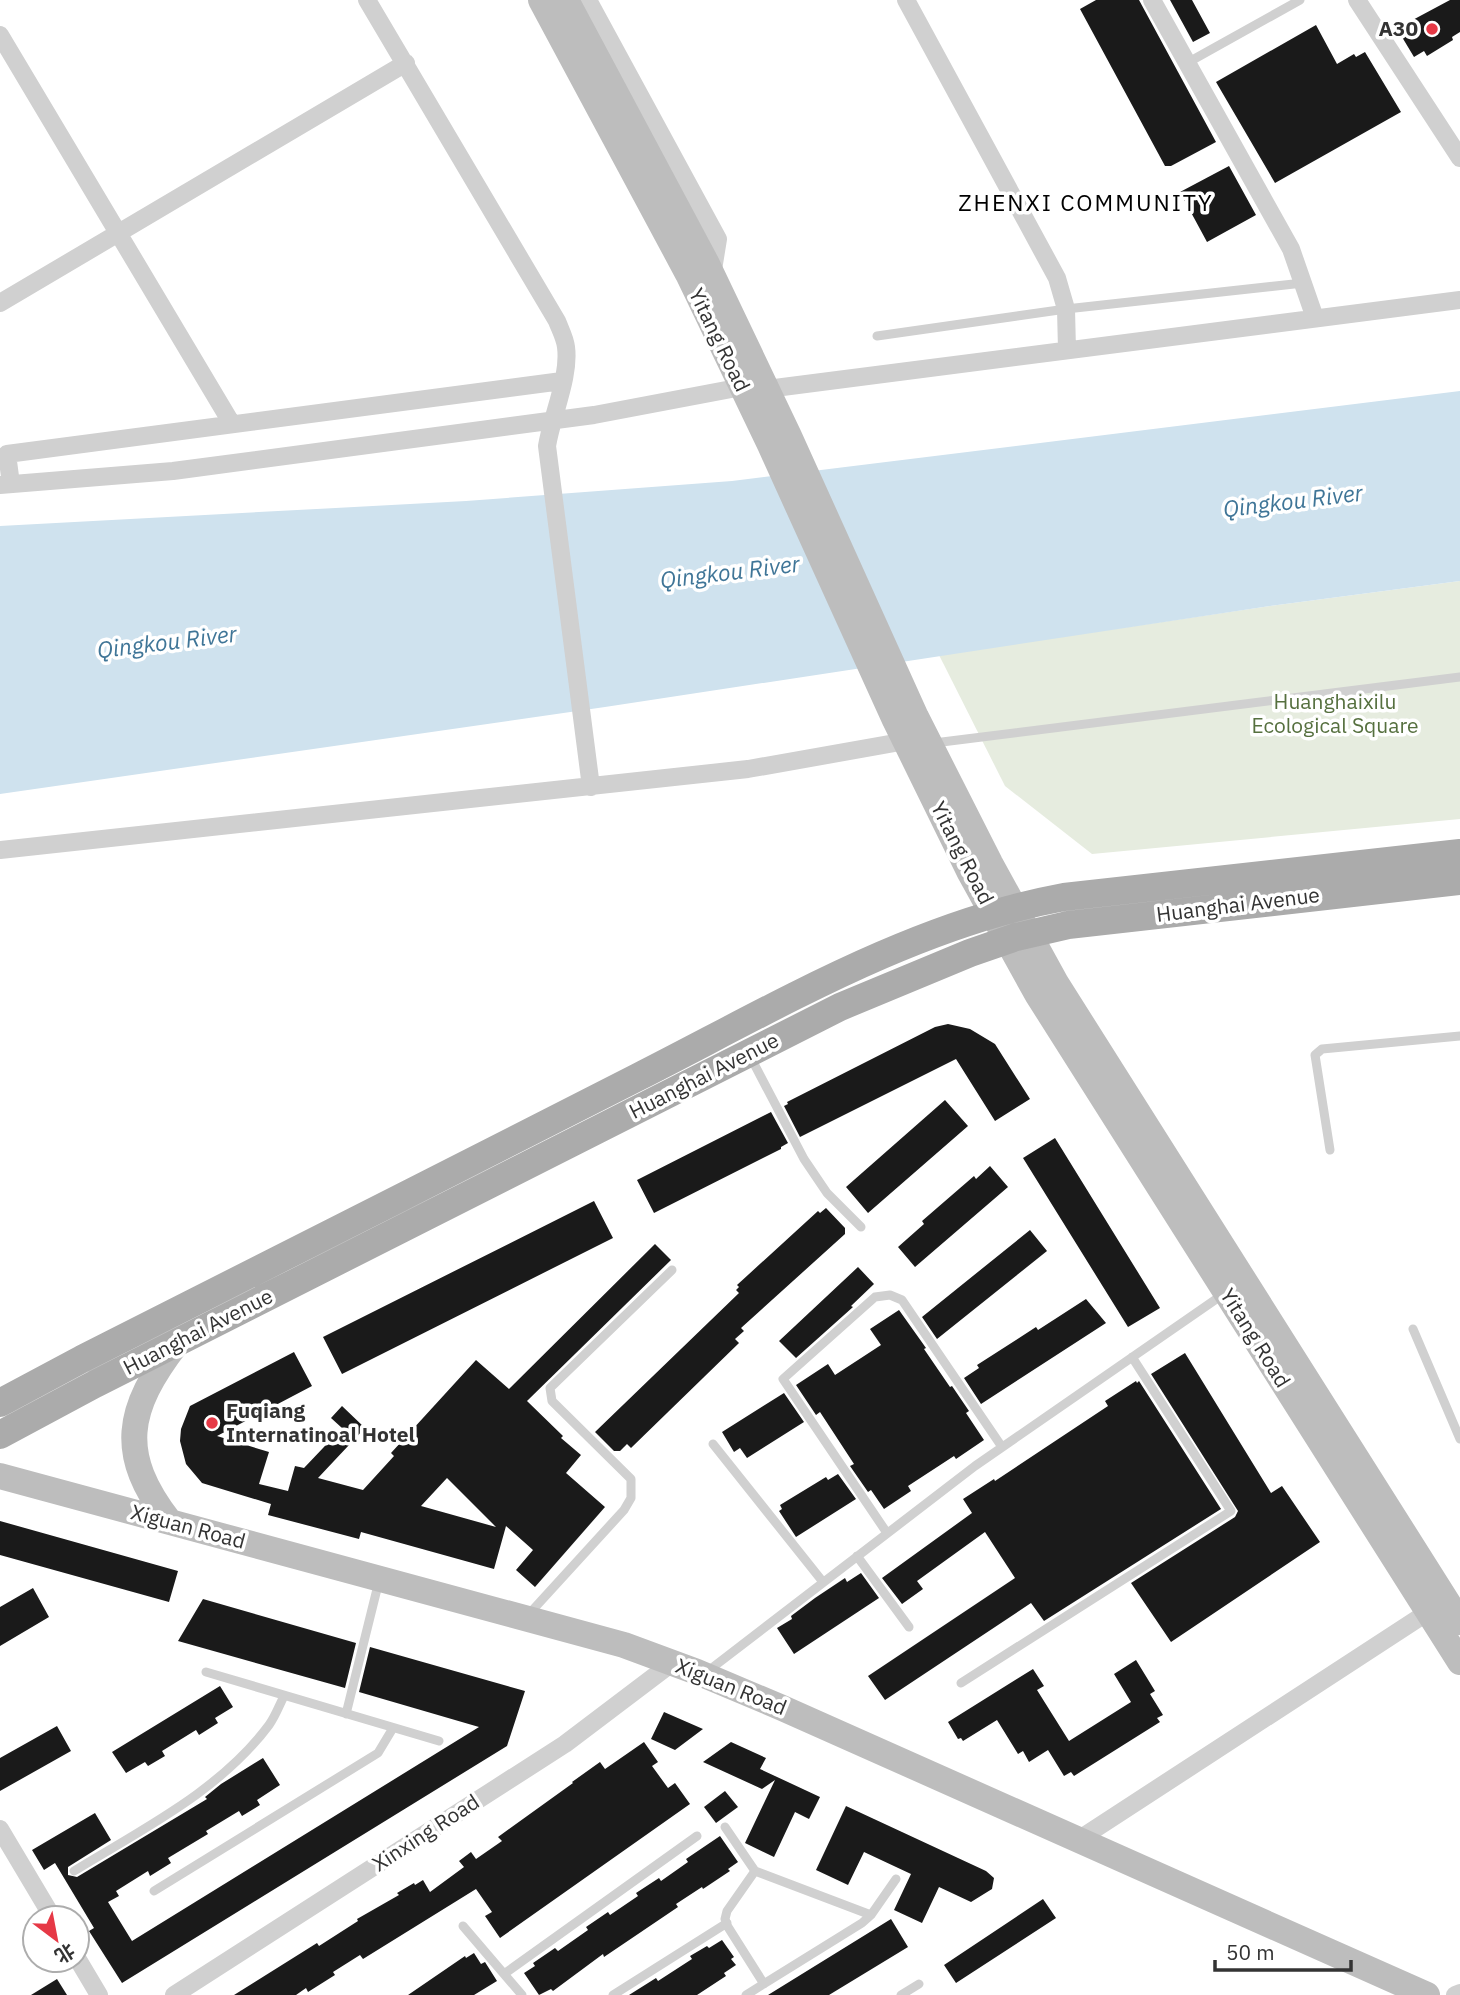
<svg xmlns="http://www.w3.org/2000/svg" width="1460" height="1995" font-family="'IBM Plex Sans','Noto Sans SC',sans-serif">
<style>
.green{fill:#e6ecdf}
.water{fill:#cfe2ee}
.building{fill:#1a1a1a;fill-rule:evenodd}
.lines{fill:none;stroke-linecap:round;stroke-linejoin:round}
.lane{stroke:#d0d0d0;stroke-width:9}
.street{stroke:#d0d0d0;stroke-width:18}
.secondary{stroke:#bdbdbd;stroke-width:26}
.primary{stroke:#ababab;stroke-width:28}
.poi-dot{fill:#e63946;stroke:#fff;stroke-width:2.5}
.labels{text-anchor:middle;stroke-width:7;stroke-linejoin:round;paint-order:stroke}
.poi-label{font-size:21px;font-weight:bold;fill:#333;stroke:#fff;text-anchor:end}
.street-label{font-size:21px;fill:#333;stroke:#fff}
.park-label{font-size:21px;fill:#56703f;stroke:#fff}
.neighbourhood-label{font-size:23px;letter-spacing:2px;fill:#000;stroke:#fff}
.water-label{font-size:23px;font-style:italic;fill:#3f7597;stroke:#fff}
</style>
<rect width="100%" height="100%" fill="#fff"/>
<path class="green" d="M1460,581v238l-368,35 -87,-68 -66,-131 331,-49z"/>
<path class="water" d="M1460,391v190l-190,25 -665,101 -605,87v-268l466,-25 266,-20z"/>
<path class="building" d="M1096,0h43l77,142 -45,24h-6l-85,-157z
M1170,0h22l18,33 -17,9z
M1450,0h10v32l-8,5 1,3 -26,16 -3,-5 -10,6 -15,-25 9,-6 -1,-3z
M1316,25l21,39 17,-10 2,3 9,-5 36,60 -126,71 -59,-101z
M1229,166l27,49 -49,27 -27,-50z
M948,1024l22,5 25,15 35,55 -35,22 -39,-62 -156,78 -16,-31 4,-2 -1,-2 148,-75z
M945,1100l23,26 -100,87 -22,-26z
M771,1112l17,31 -7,4v2l-127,64 -17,-33z
M1055,1138l105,170 -32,19 -105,-169z
M990,1166l18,21 -93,80 -17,-20 26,-23 -2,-3 15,-13 37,-32 2,3z
M594,1201l19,37 -271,136 -19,-37z
M826,1208l19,20v6l-104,94 3,3 -9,8 4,4 -108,105 -4,-4 -7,7h-6l-19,-19 144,-139 -3,-3 3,-3 -2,-2 81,-74 2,2z
M1030,1230l17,21 -110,88 -15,-22z
M655,1244l16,16 -144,141 36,35 -2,2 20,17 -15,18 39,34 -70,80 -19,-17 17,-20 -27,-24 -12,43 -133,-37 -2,7 -91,-24 3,-11 -69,-21 -16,-19 -6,-23 1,-12 9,-23 104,-54 18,34 -95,50 52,16 -10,32 29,7 7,-25 9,2 38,-40 -11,-10 11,-12 23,22 -47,50 45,12 31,-34 -3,-3 85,-93 33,29zM447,1478l49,49 -75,-21z
M858,1267l16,17 -23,22 2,1 -57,51 -17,-17z
M1086,1299l20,24 -125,81 -17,-26 15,-10 -2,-3 39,-25 20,-13 2,3z
M899,1310l27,38 -2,1 26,38 2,-1 17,25 -3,2 18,27 -28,19 -2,-3 -46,30 3,5 -27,18 -13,-19 -3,2 -18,-26 4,-2 -34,-52 -4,3 -20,-30 32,-21 7,11 46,-30 -11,-16z
M1185,1353l86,140 11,-7 38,56 -149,100 -40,-59 104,-66 3,-6 -87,-137z
M1136,1381l1,2 2,-2 82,128 -177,112 -13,-18 -146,97 -17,-24 147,-98 -30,-46 -68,49 6,8 -21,15 -20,-26 90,-65 -9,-14 31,-20 1,2 113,-75 -3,-5z
M784,1393l20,29 -57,36 -7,-10 -6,4 -12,-20z
M838,1474l18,25 -60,38 -17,-26 3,-2 -2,-4 46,-28 2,3z
M0,1521l178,50 -9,31 -169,-47z
M861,1573l18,25 -85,56 -17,-26 15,-9 -1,-3 24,-18 30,-20 2,4z
M33,1588l16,29 -49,29v-39z
M203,1599l153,44 -11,45 -167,-47z
M370,1647l155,44 -18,55 -385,237 -33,-52 5,-3 -39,-65 -11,7 -12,-20 63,-37 16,27 -43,27v8l9,2 130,-78 -2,-2 16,-13 42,-26 17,27 -23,15 3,5 -18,11 -3,-5 -33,20 2,3 -40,24 3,5 -21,13 -2,-5 -32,20 3,5 -11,6 24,39 347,-214 -120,-35z
M1136,1660l19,31 -5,3 13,21 -6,3 3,4 -86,54 -3,-4 -7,4 -16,-26 -19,12 -6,-11 -5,3 -21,-34 -34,21 -2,-3 -3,1 -10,-17 85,-53 11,17 -7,4 32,51 62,-39 -17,-28z
M220,1686l13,21 -18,11 3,5 -19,12 -3,-5 -34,21 3,5 -17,10 -3,-4 -19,11 -14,-21z
M664,1712l39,17 -28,21 -24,-11z
M57,1726l14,25 -71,40v-33z
M644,1742l14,20 -6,4 16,22 7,-5 15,21 -190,134 -15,-22 7,-4 -16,-23 -113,70 -3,-4 -27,17 2,3 -27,17 -2,-4 -10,7h-62l83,-52 2,3 39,-25 -1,-2 42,-24 -2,-2 17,-10 1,2 8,-5 7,12 34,-25 -5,-6 12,-9 5,7 26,-18 -4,-4 75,-54 -1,-1 28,-20 5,7z
M731,1742l35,16 -6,11 60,28 -11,22 -14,-7 -21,45 -29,-14 30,-63 -13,9 -59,-27z
M725,1791l13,16 -22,16 -12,-16z
M846,1806l140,65 8,7 -2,11 -21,13 -32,-15 -17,36 -28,-13 17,-36 -47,-22 -16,33 -32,-15z
M720,1836l18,26 -10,7 2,2 -27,18 -1,-2 -26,17 2,3 -74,50 -1,-3 -50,37 -2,-2 -12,6 -15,-22 11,-7 -2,-3 22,-15 3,3 30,-21 -2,-3 22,-15 2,3 28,-19 -2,-3 23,-15 2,3 27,-19 -2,-3z
M1043,1899l13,19 -100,65 -12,-18z
M891,1919l17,28 -79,48h-61z
M722,1940l12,17 -3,2 5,6 -12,8 2,3 -29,19h-68l27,-17 2,3 34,-22 -2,-3 17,-10 2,2z
M474,1953l7,11 4,-2 12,19 -23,14h-66l57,-39 1,2z
M57,1979l10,16h-36z"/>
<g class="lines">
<path class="lane" d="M1187,63l113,-63
M877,336l189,-27 237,-26
M934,743l526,-66
M750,1056l54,103 23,34 34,34
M1330,1150l-15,-95 7,-6 138,-13
M1413,1329l47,110
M713,1444l110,138
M887,1533l-104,-154 92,-82 15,-2 12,5 100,147
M857,1556l52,71
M529,1614l95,-104 7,-12v-19l-79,-78 -2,-13 122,-118
M708,1671l267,-205 250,-173
M206,1672l233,69
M961,1683l270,-172 -99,-154
M346,1714l33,-133
M725,1827l30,44 116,44
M74,1871c68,-42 146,-80 195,-146 6,-8 10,-19 15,-29
M755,1871l-28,40 -2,8 3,8 36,57
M154,1891l224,-138 15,-25
M463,1926l59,69
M504,1974l193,-138
M613,1995l114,-72
M746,1995l116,-72 9,-8 25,-36
M901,1995l18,-11"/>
<path class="street" d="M367,0l190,321c3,8 8,17 9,26 4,30 -14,68 -19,99l44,341
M588,0l130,239 -6,37
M906,0l151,278 9,31 1,41
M1152,0l139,249 24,69
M1357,0l103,158
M0,35l232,389
M0,303l406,-240
M767,389l693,-89
M11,484l-4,-30 555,-73
M0,485l173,-14 421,-56 148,-28
M0,850l748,-81 158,-28
M0,1829l53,89
M1078,1840l350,-228
M77,1958l22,37
M174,1995l391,-251 107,-81
M1455,1995l5,-2"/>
<path class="secondary" d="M541,0l147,274 82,171 125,275 75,153 67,121 423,668
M566,0l141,264 82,172 127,281 74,146 66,120 404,639
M0,1476l624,169 73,27 83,35 647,288
M170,1522c-53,-68 -44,-113 7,-179"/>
<path class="primary" d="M0,1403l82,-44c185,-93 371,-188 556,-282 136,-69 274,-152 426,-180l396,-44
M0,1435l95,-51 745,-377 130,-54 46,-16 52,-12 392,-44"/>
</g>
<g class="poi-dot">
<circle cx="1432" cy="29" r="7"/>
<circle cx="212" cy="1423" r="7"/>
</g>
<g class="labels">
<g class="poi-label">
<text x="1418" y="36">A30</text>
<text x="226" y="1418" text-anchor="start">Fuqiang<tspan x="226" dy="24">Internatinoal Hotel</tspan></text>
</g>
<g class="street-label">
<text transform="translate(719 340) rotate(64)" y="7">Yitang Road</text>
<text transform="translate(962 853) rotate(63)" y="7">Yitang Road</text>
<text transform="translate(1238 905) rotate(-7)" y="7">Huanghai Avenue</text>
<text transform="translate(704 1076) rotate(-27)" y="7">Huanghai Avenue</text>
<text transform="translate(198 1332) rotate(-27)" y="7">Huanghai Avenue</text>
<text transform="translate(1255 1338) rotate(58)" y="7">Yitang Road</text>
<text transform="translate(188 1527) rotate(15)" y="7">Xiguan Road</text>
<text transform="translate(731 1687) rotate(22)" y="7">Xiguan Road</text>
<text transform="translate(426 1833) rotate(-33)" y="7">Xinxing Road</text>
</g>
<g class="park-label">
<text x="1335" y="709">Huanghaixilu<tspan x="1335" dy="24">Ecological Square</tspan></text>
</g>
<g class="neighbourhood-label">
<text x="1086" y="211">ZHENXI COMMUNITY</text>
</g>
<g class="water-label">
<text transform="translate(1293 501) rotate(-7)" y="8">Qingkou River</text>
<text transform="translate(730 572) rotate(-7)" y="8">Qingkou River</text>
<text transform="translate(167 642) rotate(-7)" y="8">Qingkou River</text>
</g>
</g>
<g transform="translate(56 1939) rotate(148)"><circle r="33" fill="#ffffff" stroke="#adadad" stroke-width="2"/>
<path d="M0-5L12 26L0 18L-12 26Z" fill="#e63946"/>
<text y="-10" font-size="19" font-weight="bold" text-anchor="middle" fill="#333333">北</text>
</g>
<path d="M1215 1960v10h136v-10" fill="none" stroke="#333333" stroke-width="3.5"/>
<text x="1226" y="1960" font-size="21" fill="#333333" stroke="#ffffff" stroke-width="5" paint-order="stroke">50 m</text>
</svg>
